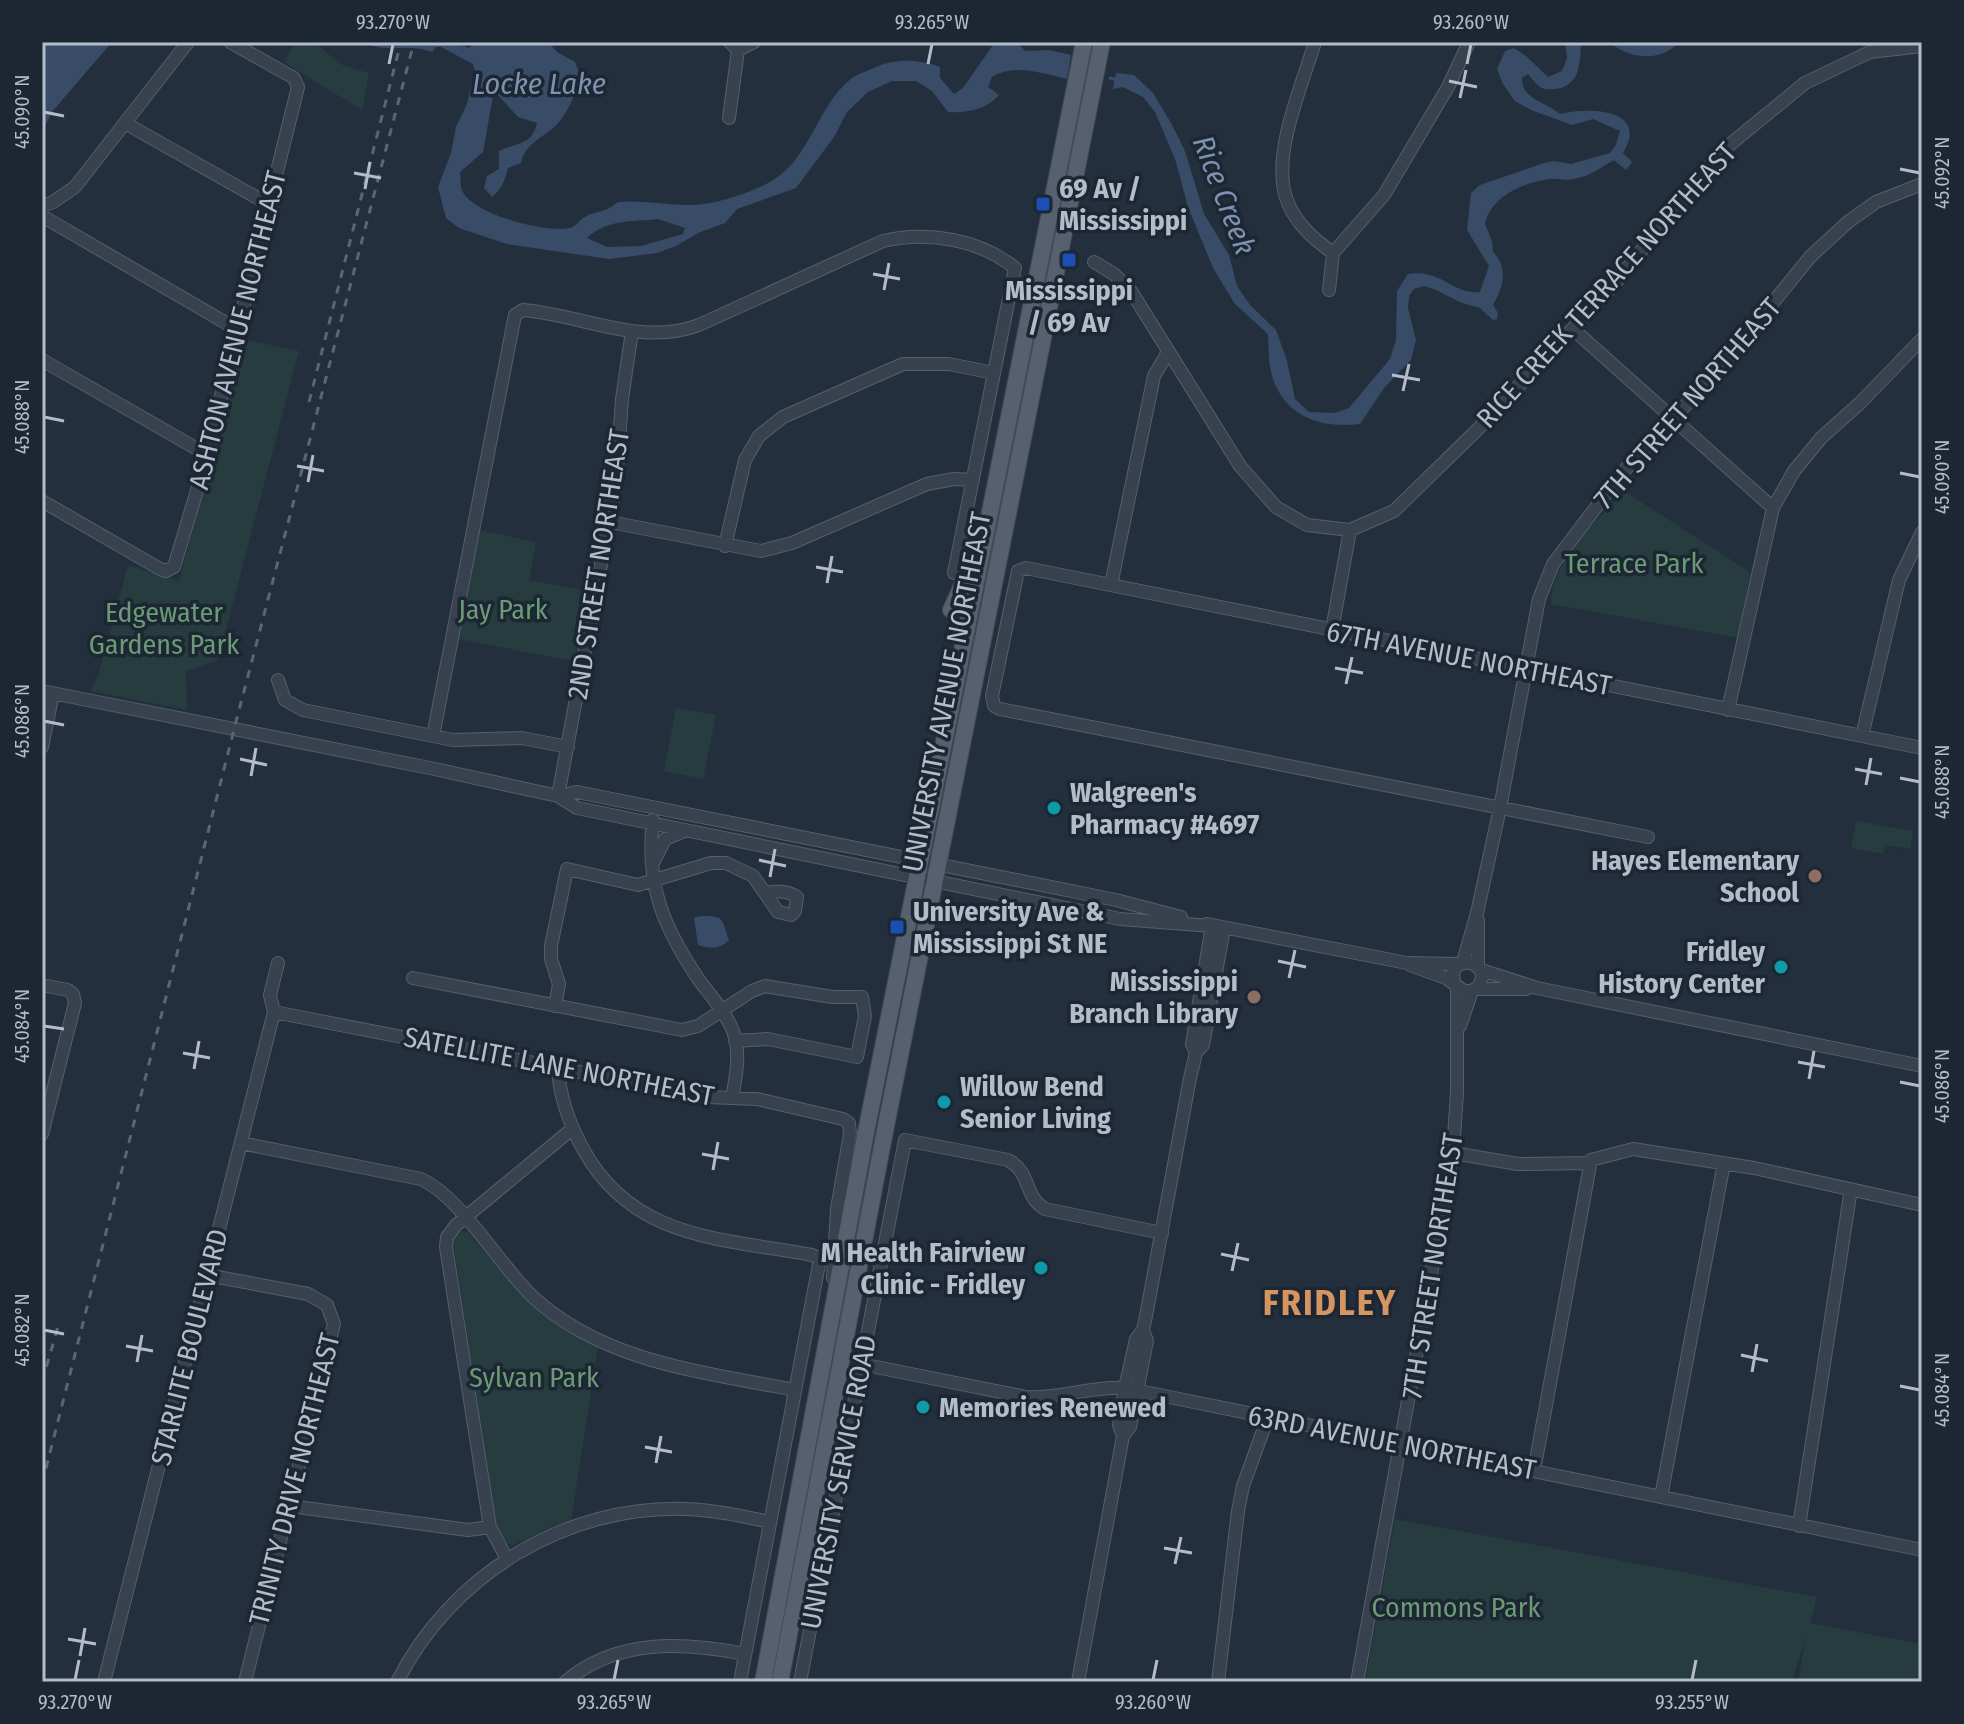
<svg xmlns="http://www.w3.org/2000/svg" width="1964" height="1724" font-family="'Fira Sans Condensed',sans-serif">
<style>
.green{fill:#263c3f}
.water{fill:#394c67;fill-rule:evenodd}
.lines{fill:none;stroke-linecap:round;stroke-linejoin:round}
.stream{stroke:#394c67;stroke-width:3}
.minor-casing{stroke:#565f6c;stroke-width:14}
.major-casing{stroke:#414a57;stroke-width:18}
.minor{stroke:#38414e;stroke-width:12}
.major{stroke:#56606e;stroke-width:16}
.rail{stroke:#5a6575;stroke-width:3;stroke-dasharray:8 8;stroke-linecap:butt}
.ticks{fill:none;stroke:#b4bcc9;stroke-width:3}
.transit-dot{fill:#1a4fb4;stroke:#1d2633;stroke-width:3}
.culture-dot{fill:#0f9aa8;stroke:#1d2633;stroke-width:3}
.education-dot{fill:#8d6e63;stroke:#1d2633;stroke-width:3}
.labels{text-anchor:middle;stroke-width:7;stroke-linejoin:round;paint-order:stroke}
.poi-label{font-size:28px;font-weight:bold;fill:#b4bcc9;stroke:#1d2633;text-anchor:start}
.street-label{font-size:28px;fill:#b4bcc9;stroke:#1d2633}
.park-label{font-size:28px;fill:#6b9a76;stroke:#1d2633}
.water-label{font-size:30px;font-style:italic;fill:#7c92b1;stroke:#1d2633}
.district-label{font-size:36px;font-weight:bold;letter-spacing:2px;fill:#d59563;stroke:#1d2633}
.neatline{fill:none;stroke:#b4bcc9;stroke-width:3}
.ticks-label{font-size:20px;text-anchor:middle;fill:#b4bcc9}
</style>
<rect width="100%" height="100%" fill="#242f3e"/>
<path class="green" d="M295,42h19l28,23 27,8 -7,37 -78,-48z
M243,339l56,12 -81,309 -32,11 1,39 -97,-19 8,-15 30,-111 51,16z
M1624,491l126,81 -11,66 -188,-34c0,-44 46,-83 73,-113z
M480,530l56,12 -7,38 62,12 -13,70 -119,-23z
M676,708l40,7 -13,64 -39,-8z
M1856,821l57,10 -3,18 -25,-4 -2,9 -32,-6z
M461,1231l7,1c39,49 75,84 130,115l-27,174 -21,6 -38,19 -7,-4 -9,-20 -43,-280v-5z
M1395,1519l422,78 -7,26 112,21v38h-124l8,-47 -14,47h-427z"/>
<path class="water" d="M42,42h70l-61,71 -9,20z
M363,42h88l18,6 6,-6h73l9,10 18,10 6,15c-6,16 -11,32 -22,45 -13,15 -34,20 -38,41l-13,5c-3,11 -6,21 -16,29l-8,-9 3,-12 12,-7v-18c17,-8 34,-6 38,-28l-19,-6 -20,-22 -1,-10h-2l-12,67 -23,20c1,4 0,14 2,18 9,24 85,44 108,38 7,-2 9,-8 15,-11 12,-7 19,-3 33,-15 23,-2 44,2 67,3 27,1 59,-10 83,-22 42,-21 48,-77 84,-105 6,-4 15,-7 22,-10 21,-10 45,-9 66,-1v11l14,16 9,-6 32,-46h22l8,9 24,-1 22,5 -4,24c-25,-6 -53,-16 -75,-2l-4,10 11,8c-13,15 -32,18 -51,17l-16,-21 -16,-10h-24l-24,11 -21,20 -13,25 -38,51 -59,21 -12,14 -27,10 -22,13 -19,7 -48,6 -102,-15 -48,-16 -13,-10 -8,-31 13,-34 5,-26 11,-23 5,-24 5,-3 -4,-13 -32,-17h-5l-4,5c-22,-9 -49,2 -69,-10zM658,219l27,9 -2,6 -42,12 -34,1 -20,-9c20,-19 45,-16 71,-19z
M1565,42h16c-1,20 0,43 -25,47 -3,0 -11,1 -14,-1 -5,-2 -10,-10 -14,-14l-6,4c-1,21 24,24 38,36 28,-7 90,-6 63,39l9,9 -6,8 -12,-10c-13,7 -23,16 -40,19 -8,2 -17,-1 -25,0 -26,4 -58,17 -64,45l7,17 1,11c16,16 10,35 0,53l5,8 -1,6 -4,1 -13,-12 -18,-5 -26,-13 -12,-4 -10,3 -5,7 -1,12 8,32 -5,20 -27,28 -24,36c-40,5 -78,-8 -89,-52 -3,-12 -2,-26 -3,-38l-33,-30 -22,-36 -25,-61 -13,-48 -20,-47 -12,-15 -20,-10 -10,2 3,-16 18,2 19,18 18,30 14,28 19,63 25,41 8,31 13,19 26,25 11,31 8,38 14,13 26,1 14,-5 41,-49 6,-19 1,-49 11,-17c35,-5 44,21 72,18l9,-26 -22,-36 4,-37 9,-8 64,-22 9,-2 18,3 39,-11 6,-8 4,-14 -27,-12 -21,6 -41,-15 -16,-9 -12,-17 -6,-15 8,-18 9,-3 12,8 22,21 14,-6 5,-13z
M1609,42l46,3 6,-3h18c-19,21 -49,17 -70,0z
M701,916c24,-1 21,4 28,24 -9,9 -18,9 -31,5l-4,-27z"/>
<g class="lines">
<path class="stream" d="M1110,78l8,2"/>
<g class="minor-casing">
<path id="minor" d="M730,42l8,8 16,-8
M1315,42c-13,44 -46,117 -27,161 9,22 27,37 45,50
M729,118l9,-68
M125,123l143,81
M42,206l11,-4 22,-15 113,-145
M42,216l196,114
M1094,262l20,12 17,17 109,175 36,41 31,18 43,5 44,-19 83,-81 135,-143 110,-136 83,-68 65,-31 52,-6
M1329,290l4,-37 51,-58 64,-108 21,-45
M1573,329l200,179
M42,360l164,94
M42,501l118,68 6,2 8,-4 27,-90 97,-390 -4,-9 -64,-36
M610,522l151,29 31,-8 135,-59 27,-5 19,1
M725,546l20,-86 14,-24 24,-19 120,-53h46l45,9
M1111,585l43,-209 14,-24
M1332,630l18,-100
M278,680l7,20 18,10 150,30 69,-2 46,9
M42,691l388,77 128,28 19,12 543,111 92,7
M1728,710l45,-202 21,-37 27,-33 39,-35 62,-64
M433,736l81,-416 1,-5 8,-5c60,5 117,37 176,15l184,-84c45,-10 96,-2 132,27l-61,305
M1862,736l37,-156 23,-48
M42,747l11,-54
M558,796l19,-4 539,108 65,17
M558,796l58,-312 6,-85 10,-68
M653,820c-8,65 11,108 46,160 12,16 27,33 34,51 8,22 3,45 -1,67
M1648,837l-648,-128 -6,-3 -2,-10 26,-125 8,-3 896,180
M653,863l12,-24 17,-7
M1478,920v46
M1207,924l200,39 52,1
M1463,962l14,-49 23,-105 39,-209 14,-35 69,-91 93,-99 95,-117 38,-35 28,-20 46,-18
M1410,965l36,13 18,13h8l7,-5 3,-8 -1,-8 -10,-8 -12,2 -6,7 1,12
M1481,970l56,18 385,78
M413,978l269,52 16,-4 54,-35 13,-5 67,11h30l3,19 -8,41 -89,-18 -33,2
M42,985l26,5 5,4 2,9 -33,131
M1476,989h50
M555,1006l4,-22 -8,-25v-13l16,-77 71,16 73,-22h15l27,13 25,36 13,3 4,-4 2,-14c-10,-7 -21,-6 -32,-4
M274,1012l434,85 49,2 86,20 6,4 1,11 -13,75 -4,69
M1460,1026l12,-35
M1196,1053l-4,-9 20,-118
M558,1067c1,29 11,56 25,82 50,91 138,89 229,106l8,4 -80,423
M241,1143l180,36c41,19 77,85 113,119 72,65 170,74 261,92
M1453,1153l65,11 70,-1 3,-3 42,-11 121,19 168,37
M207,1275l101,19 19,11 7,19 -89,358
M861,1364l165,33c33,2 65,-11 99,-9l797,162
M1123,1436l-4,-11 6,-37 11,-49 7,-9 3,-14 44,-238 6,-25 7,-8 21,-117
M1534,1471l57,-311
M1661,1497l63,-334
M290,1506l178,24 22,-3
M1799,1526l52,-337
M507,1559l-17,-32 -44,-280 1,-10 9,-12 116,-96
M104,1682l170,-670 -4,-17 8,-32
M397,1682c54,-107 168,-177 289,-173 28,1 56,7 84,13
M565,1682c52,-44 118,-40 180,-28
M800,1682l105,-542 103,20c24,13 15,36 37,49l117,24
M1078,1682l45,-246 7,-9 17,-86 -4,-11
M1218,1682l20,-171 5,-25 25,-69
M1357,1682l96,-529 4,-61v-104"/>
</g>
<g class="major-casing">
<path id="major" d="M951,610l22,-49
M763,1682l103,-550 218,-1090
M780,1682l104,-546 218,-1094"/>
</g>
<use href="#minor" class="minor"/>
<use href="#major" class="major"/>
<path class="rail" d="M309,402l92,-360
M42,1382l17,-59
M42,1484l196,-770 176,-672"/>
</g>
<path class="ticks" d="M389,64l4,-20M928,64l4,-20M1467,64l4,-20M1449,81l28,6M1460,98l6,-28M44,112l20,4M1900,169l20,4M354,173l27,5M365,189l5,-27M873,274l27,5M884,290l5,-27M1392,375l28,5M1403,391l6,-27M44,417l20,4M297,466l27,5M1900,473l20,4M308,482l5,-27M816,567l27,5M827,583l5,-27M1335,668l28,5M1346,684l6,-27M44,721l20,4M240,759l27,6M1855,769l27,5M251,776l5,-28M1900,778l20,4M1866,785l5,-27M759,860l27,6M770,877l5,-28M1278,961l28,6M1289,978l6,-28M44,1026l20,3M183,1053l27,5M1798,1062l27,5M194,1069l5,-28M1809,1079l5,-28M1900,1082l20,4M702,1154l27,5M713,1170l5,-28M1221,1254l28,6M1232,1271l6,-28M44,1330l20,4M126,1346l27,5M1741,1355l27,6M137,1362l5,-27M1752,1372l5,-28M1900,1386l20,4M645,1447l27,5M656,1463l5,-27M1164,1548l28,5M1175,1564l6,-27M68,1639l28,5M80,1656l5,-28M75,1680l4,-20M614,1680l4,-20M1153,1680l4,-20M1692,1680l4,-20"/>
<g class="transit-dot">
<rect x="1035" y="196" width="16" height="16" rx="4"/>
<rect x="1061" y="252" width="16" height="16" rx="4"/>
<rect x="889" y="919" width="16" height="16" rx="4"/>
</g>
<g class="culture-dot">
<circle cx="1054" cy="808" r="8"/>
<circle cx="1781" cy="967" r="8"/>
<circle cx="944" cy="1102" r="8"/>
<circle cx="1041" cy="1268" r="8"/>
<circle cx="923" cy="1407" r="8"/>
</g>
<g class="education-dot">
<circle cx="1815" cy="876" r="8"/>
<circle cx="1254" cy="997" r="8"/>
</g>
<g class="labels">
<g class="poi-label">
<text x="1059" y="198">69 Av /<tspan x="1059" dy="32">Mississippi</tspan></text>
<text x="1069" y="300" text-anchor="middle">Mississippi<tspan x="1069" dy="32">/ 69 Av</tspan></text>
<text x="1070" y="802">Walgreen's<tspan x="1070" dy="32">Pharmacy #4697</tspan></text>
<text x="1799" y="870" text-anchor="end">Hayes Elementary<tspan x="1799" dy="32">School</tspan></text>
<text x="913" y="921">University Ave &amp;<tspan x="913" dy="32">Mississippi St NE</tspan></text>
<text x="1765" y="961" text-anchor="end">Fridley<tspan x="1765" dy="32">History Center</tspan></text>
<text x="1238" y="991" text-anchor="end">Mississippi<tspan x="1238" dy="32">Branch Library</tspan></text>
<text x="960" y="1096">Willow Bend<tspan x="960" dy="32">Senior Living</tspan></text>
<text x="1025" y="1262" text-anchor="end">M Health Fairview<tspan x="1025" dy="32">Clinic - Fridley</tspan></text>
<text x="939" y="1417">Memories Renewed</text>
</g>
<g class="street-label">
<text transform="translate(1606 285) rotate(-48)" y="10">RICE CREEK TERRACE NORTHEAST</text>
<text transform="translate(237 330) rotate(-76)" y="10">ASHTON AVENUE NORTHEAST</text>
<text transform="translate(1687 403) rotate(-49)" y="10">7TH STREET NORTHEAST</text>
<text transform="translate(598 564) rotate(-81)" y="10">2ND STREET NORTHEAST</text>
<text transform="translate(1469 658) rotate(11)" y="10">67TH AVENUE NORTHEAST</text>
<text transform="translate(946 692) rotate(-79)" y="10">UNIVERSITY AVENUE NORTHEAST</text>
<text transform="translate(559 1066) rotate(11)" y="10">SATELLITE LANE NORTHEAST</text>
<text transform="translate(1432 1266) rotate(-81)" y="10">7TH STREET NORTHEAST</text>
<text transform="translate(189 1347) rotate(-76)" y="10">STARLITE BOULEVARD</text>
<text transform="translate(1392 1442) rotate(11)" y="10">63RD AVENUE NORTHEAST</text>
<text transform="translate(294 1479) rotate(-76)" y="10">TRINITY DRIVE NORTHEAST</text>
<text transform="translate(838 1482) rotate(-79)" y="10">UNIVERSITY SERVICE ROAD</text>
</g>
<g class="park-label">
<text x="1634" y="573">Terrace Park</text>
<text x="503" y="619">Jay Park</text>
<text x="164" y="622">Edgewater<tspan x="164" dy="32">Gardens Park</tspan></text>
<text x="534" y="1387">Sylvan Park</text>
<text x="1456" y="1617">Commons Park</text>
</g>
<g class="water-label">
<text x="539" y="94">Locke Lake</text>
<text transform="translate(1224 195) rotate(69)" y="10">Rice Creek</text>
</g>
<g class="district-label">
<text x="1330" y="1315">FRIDLEY</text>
</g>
</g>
<rect width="1964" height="1724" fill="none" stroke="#1d2633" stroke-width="88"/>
<rect x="44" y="44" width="1876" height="1636" class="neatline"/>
<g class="ticks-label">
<text x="393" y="29">93.270°W</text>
<text x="932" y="29">93.265°W</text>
<text x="1471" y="29">93.260°W</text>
<text transform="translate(22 112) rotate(-90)" y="7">45.090°N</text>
<text transform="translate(1942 173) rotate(-90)" y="7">45.092°N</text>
<text transform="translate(22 417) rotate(-90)" y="7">45.088°N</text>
<text transform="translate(1942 477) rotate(-90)" y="7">45.090°N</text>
<text transform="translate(22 721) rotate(-90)" y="7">45.086°N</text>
<text transform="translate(1942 782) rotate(-90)" y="7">45.088°N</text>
<text transform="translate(22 1026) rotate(-90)" y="7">45.084°N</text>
<text transform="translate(1942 1086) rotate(-90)" y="7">45.086°N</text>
<text transform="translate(22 1330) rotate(-90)" y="7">45.082°N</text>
<text transform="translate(1942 1390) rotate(-90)" y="7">45.084°N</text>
<text x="75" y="1709">93.270°W</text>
<text x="614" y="1709">93.265°W</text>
<text x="1153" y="1709">93.260°W</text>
<text x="1692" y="1709">93.255°W</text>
</g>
</svg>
